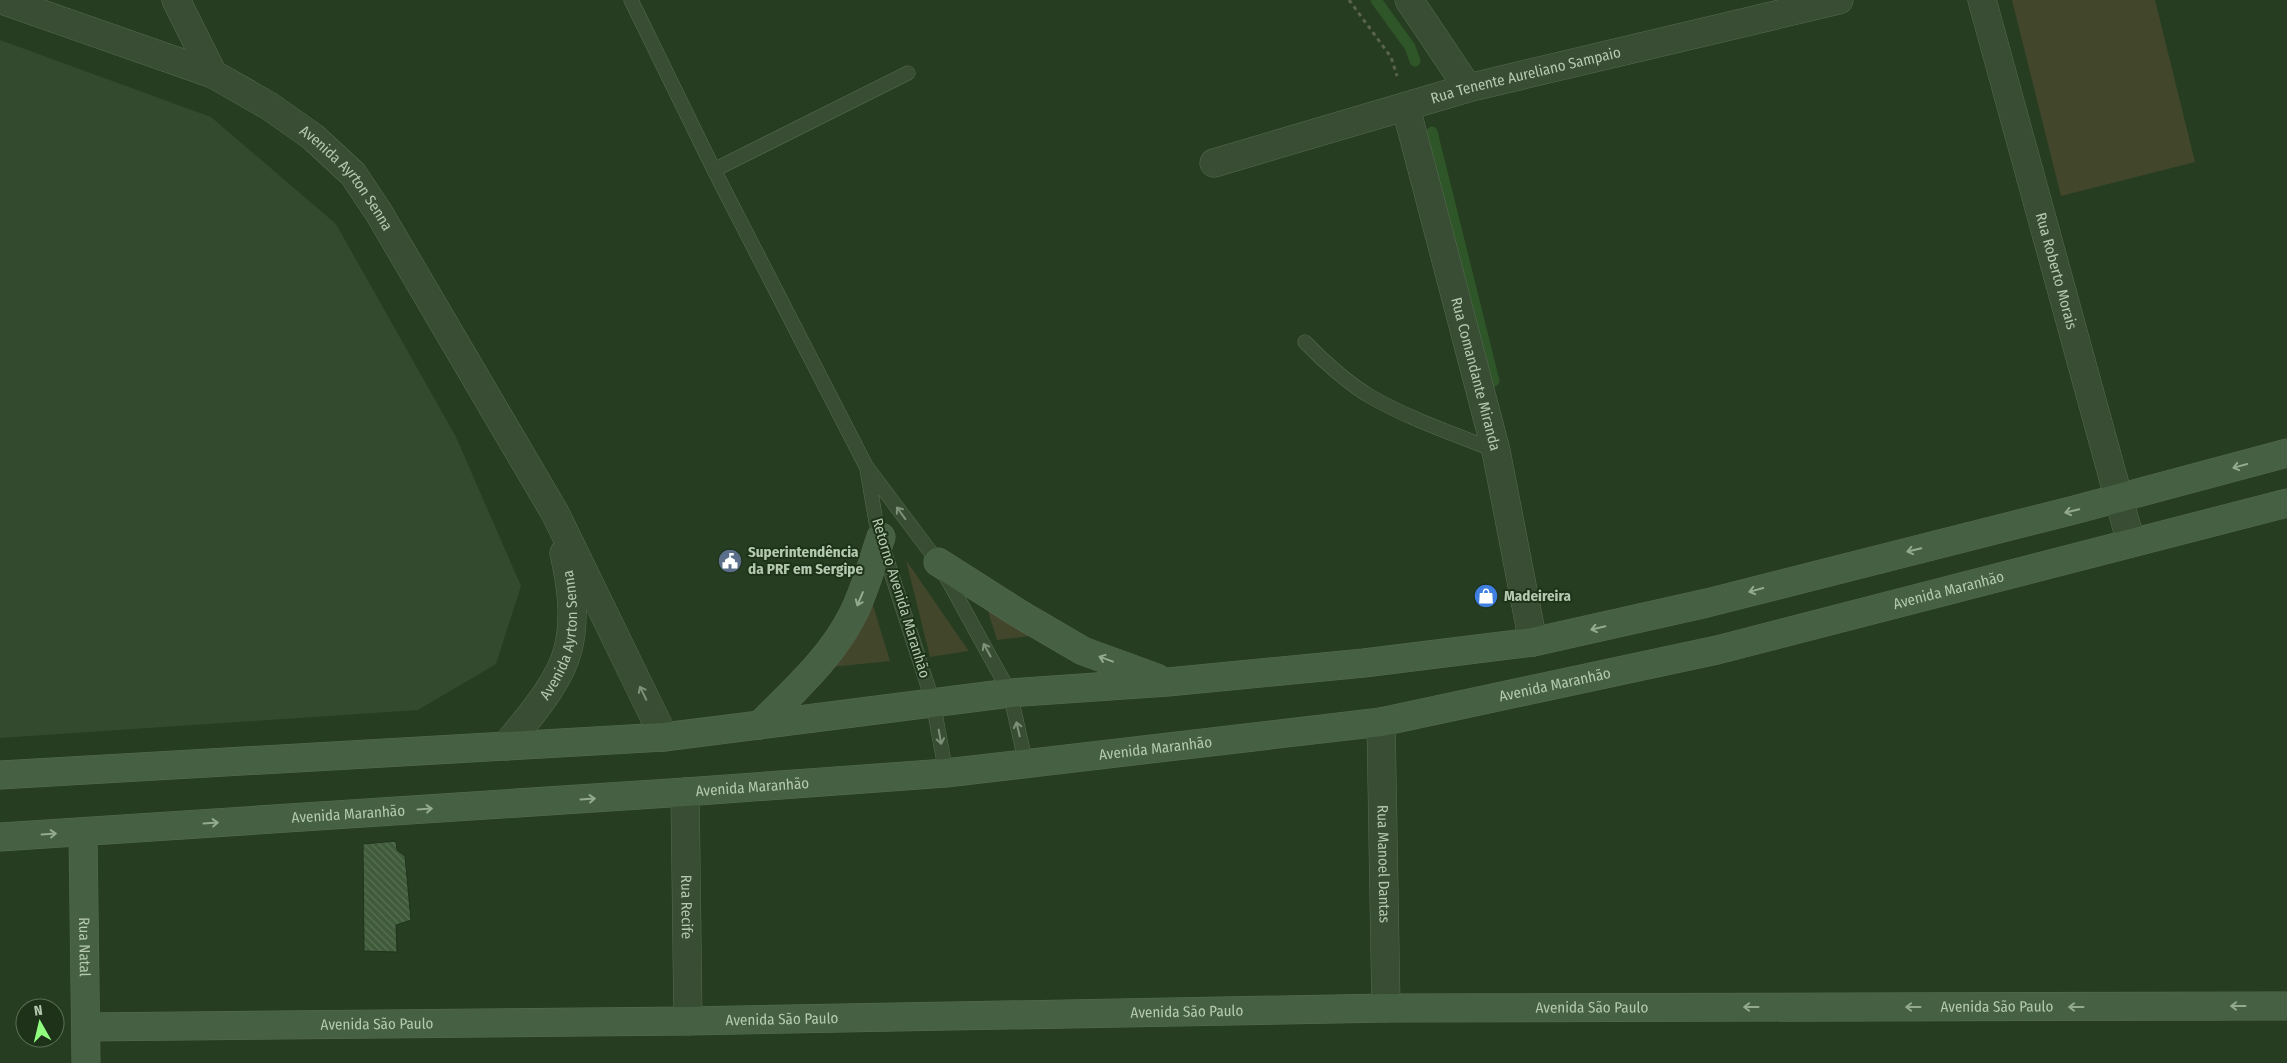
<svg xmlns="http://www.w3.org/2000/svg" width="2287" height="1063" font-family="'Fira Sans Condensed',sans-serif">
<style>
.airport{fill:#334a2f}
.green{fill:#42472c}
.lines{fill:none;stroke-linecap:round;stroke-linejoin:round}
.stream{stroke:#2f5628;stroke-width:11}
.building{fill:url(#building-back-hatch);stroke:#20341c}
.service-casing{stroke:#576b53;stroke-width:15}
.minor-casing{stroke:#576b53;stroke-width:29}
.tertiary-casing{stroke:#576b53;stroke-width:29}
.secondary-casing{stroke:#576b53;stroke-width:29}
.path{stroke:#59644a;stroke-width:3;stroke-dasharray:4 4;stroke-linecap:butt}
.service{stroke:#394d35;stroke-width:14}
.minor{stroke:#394d35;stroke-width:28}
.tertiary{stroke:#394d35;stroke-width:28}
.secondary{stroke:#466043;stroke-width:28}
.oneway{stroke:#93aa8f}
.oneway2{stroke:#7d9179}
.labels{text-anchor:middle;stroke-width:4;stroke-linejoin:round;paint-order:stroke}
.street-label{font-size:15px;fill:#b4c9b0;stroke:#1e321a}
.poi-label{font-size:15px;font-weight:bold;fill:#b4c9b0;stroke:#1e321a;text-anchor:start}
</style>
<defs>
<pattern id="building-back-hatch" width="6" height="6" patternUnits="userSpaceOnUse" patternTransform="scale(1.25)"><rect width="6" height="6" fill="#3f5b3a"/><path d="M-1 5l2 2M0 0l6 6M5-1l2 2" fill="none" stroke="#587154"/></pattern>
</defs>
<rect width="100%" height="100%" fill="#263d21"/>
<path class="airport" d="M0,40l211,77 125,107 120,213 65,149 -25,78 -78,46 -418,28z"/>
<path class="green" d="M2012,0h143l40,162 -134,34z
M906,560l62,90v1l-38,6z
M864,576l26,85 -78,8z
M982,592l90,39 -75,9z"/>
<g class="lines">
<path class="stream" d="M1376,0l34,47 5,14
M1432,132l62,249"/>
</g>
<path class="building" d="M396,841l1,9 8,6 6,64 -15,5 1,27 -33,-1 -1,-107z"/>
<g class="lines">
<g class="service-casing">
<path id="service" d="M631,0l83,170 152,296 72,96 72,131 16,71
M714,170l194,-97
M1305,342c17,18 46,44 68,56 39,22 82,36 123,53
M867,469l9,53 10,35 47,145 13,71"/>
</g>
<g class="minor-casing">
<g id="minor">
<path id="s1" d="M2,0l211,74 56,32 44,31 40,37 26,39 176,300 109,224"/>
<path d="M176,0l37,74"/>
<path d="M1409,0l59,88"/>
<path id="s2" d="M1406,108l90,343 37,191"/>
<path id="s3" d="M1214,163l254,-75 371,-88"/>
<path id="s4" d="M1381,722l5,286"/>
<path id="s5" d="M506,746c21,-27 54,-63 62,-97 8,-32 3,-64 -4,-96"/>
<path id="s6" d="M685,792l3,229"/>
</g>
</g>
<g class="tertiary-casing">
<g id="tertiary">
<path id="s7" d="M1982,0l149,543"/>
</g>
</g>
<g class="secondary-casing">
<g id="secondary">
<path d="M938,562l80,51 65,38 74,27"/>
<path d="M760,725c33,-34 70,-66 92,-109 13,-25 20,-53 29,-79"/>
<path d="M0,775l664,-38 346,-44 158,-11 196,-19 169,-21 174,-39 367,-93 213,-57"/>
<path id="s8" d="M83,832l3,231"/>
<path id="s9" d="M0,837l685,-45 261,-19 435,-51 336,-72 570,-147"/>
<path id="s10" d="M86,1027l602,-6 698,-13 901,-2"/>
</g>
</g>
<path class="path" d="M1349,0l42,57 6,19"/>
<use href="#service" class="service"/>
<use href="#minor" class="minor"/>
<use href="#tertiary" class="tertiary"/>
<use href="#secondary" class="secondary"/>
</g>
<defs><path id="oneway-shaft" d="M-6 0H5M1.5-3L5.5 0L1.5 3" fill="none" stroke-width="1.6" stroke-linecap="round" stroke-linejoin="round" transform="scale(1.25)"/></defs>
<g class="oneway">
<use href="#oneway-shaft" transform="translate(2240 466) rotate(165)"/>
<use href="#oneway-shaft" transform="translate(2072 511) rotate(166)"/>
<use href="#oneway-shaft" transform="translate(1914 550) rotate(166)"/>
<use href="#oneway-shaft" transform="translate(1756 590) rotate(165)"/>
<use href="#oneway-shaft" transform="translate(860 599) rotate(113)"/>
<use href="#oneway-shaft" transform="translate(1598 628) rotate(167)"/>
<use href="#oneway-shaft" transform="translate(1106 659) rotate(-160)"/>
<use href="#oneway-shaft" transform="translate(588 799) rotate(-4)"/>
<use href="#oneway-shaft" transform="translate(425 809) rotate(-4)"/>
<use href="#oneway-shaft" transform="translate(211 823) rotate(-4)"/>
<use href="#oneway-shaft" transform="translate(49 834) rotate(-4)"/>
<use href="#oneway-shaft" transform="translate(2238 1006) rotate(180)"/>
<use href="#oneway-shaft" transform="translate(1751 1007) rotate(180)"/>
<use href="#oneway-shaft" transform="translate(1913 1007) rotate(180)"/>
<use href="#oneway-shaft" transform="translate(2076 1007) rotate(180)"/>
</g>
<g class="oneway2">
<use href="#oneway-shaft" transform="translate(901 513) rotate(-126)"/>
<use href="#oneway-shaft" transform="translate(987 650) rotate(-119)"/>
<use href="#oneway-shaft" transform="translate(643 693) rotate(-116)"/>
<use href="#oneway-shaft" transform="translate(1018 729) rotate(-103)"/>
<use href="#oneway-shaft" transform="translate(940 737) rotate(80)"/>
</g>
<defs>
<g id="civic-disc" transform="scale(1.25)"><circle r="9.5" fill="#5c6f8a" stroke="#1e321a"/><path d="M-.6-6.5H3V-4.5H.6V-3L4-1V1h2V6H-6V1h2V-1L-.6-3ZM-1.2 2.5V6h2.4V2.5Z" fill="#fff"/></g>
<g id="shop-disc" transform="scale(1.25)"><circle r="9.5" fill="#3f7fe0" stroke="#1e321a"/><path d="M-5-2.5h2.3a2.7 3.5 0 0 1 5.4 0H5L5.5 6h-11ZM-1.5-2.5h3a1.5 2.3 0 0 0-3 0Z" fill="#fff"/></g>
</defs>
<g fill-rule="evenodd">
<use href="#civic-disc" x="730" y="561"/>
<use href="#shop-disc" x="1486" y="596"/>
</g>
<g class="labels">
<g class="street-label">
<text dy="5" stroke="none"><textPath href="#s3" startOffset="324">Rua Tenente Aureliano Sampaio</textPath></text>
<text dy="5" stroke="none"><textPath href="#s1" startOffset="395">Avenida Ayrton Senna</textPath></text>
<text dy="5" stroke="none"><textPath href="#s7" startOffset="281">Rua Roberto Morais</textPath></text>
<text dy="5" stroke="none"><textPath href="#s2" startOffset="275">Rua Comandante Miranda</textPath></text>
<text dy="5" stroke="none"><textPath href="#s9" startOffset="1969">Avenida Maranhão</textPath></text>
<text transform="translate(901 598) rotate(73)" y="5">Retorno Avenida Maranhão</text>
<text dy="5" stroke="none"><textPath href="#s5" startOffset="128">Avenida Ayrton Senna</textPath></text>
<text dy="5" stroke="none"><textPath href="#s9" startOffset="1564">Avenida Maranhão</textPath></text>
<text dy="5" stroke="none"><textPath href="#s9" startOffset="1159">Avenida Maranhão</textPath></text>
<text dy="5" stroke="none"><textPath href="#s9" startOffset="754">Avenida Maranhão</textPath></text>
<text dy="5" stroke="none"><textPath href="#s9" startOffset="349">Avenida Maranhão</textPath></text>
<text dy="5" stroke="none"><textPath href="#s4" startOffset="142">Rua Manoel Dantas</textPath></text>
<text dy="5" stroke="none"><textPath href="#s6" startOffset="115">Rua Recife</textPath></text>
<text dy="5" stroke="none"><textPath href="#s8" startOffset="115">Rua Natal</textPath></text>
<text dy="5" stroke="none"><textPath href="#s10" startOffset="1506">Avenida São Paulo</textPath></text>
<text dy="5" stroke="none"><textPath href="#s10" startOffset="1911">Avenida São Paulo</textPath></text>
<text dy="5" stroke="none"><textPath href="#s10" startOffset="1101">Avenida São Paulo</textPath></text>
<text dy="5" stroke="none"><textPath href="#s10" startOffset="696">Avenida São Paulo</textPath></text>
<text dy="5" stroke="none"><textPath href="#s10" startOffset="291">Avenida São Paulo</textPath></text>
</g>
<g class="poi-label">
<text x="748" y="557">Superintendência<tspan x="748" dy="17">da PRF em Sergipe</tspan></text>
<text x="1504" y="601">Madeireira</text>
</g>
</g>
<g transform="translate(40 1023) rotate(352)"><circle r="24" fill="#1e321a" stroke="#5a6e56"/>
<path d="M0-4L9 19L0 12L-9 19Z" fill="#90ff7f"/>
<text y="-8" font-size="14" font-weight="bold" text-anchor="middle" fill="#b4c9b0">N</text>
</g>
</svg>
